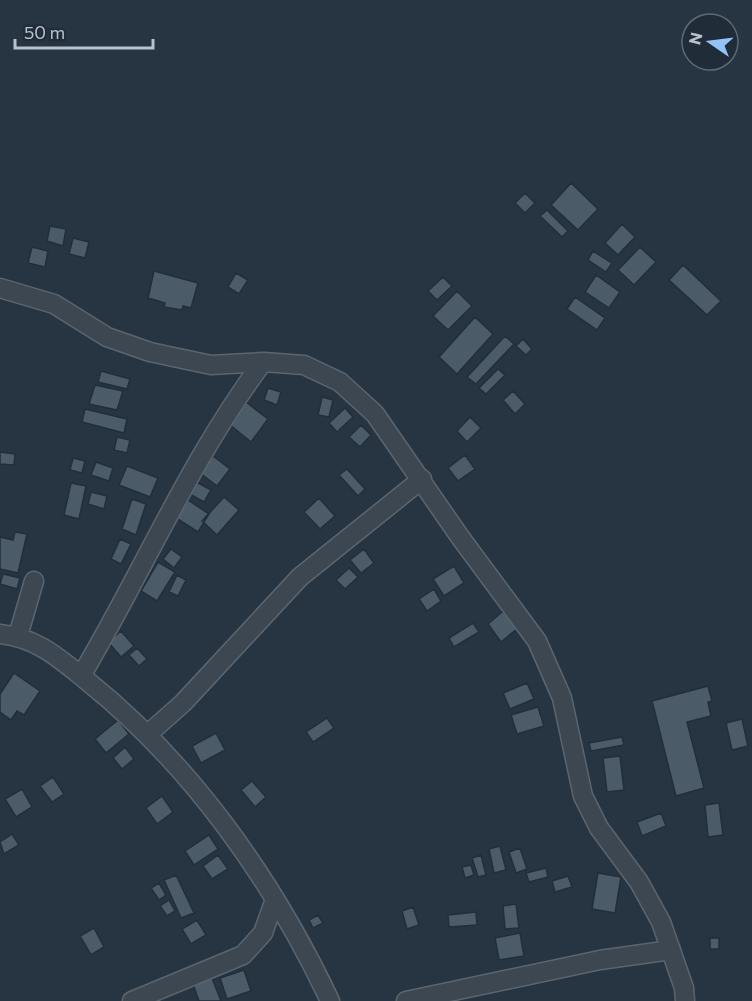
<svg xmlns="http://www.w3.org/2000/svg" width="752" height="1001" font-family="Commissioner,sans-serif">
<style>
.building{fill:#4b5b68;stroke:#222e3a;stroke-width:1.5}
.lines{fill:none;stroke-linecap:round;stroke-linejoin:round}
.minor-casing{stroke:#5a656f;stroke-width:21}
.minor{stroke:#3c4752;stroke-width:18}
</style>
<rect width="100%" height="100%" fill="#273542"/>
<path class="building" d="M571,183l27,26 -20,21 -27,-25z
M525,193l10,10 -10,10 -10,-10z
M547,210l21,21 -6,6 -22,-21z
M622,224l13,13 -17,18 -13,-12z
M50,226l16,3 -3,17 -16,-5z
M73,238l16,4 -4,16 -16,-4z
M32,247l16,4 -3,16 -17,-4z
M640,247l16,15 -22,23 -16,-15z
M593,251l19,12 -6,9 -18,-12z
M683,265l38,36 -14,14 -38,-35z
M154,271l44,12 -7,25 -8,-2 -1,4 -18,-3 1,-4 -17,-5z
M236,273l12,7 -9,14 -11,-7z
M596,275l24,17 -11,16 -24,-16z
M443,277l9,9 -15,14 -9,-9z
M457,291l15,15 -24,24 -15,-14z
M575,297l30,21 -8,12 -30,-21z
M475,317l18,17 -36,40 -18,-17z
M505,336l9,8 -38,40 -9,-7z
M523,339l9,10 -6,6 -10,-9z
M498,369l7,6 -19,19 -7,-6z
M101,371l29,8 -3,10 -29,-7z
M95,385l28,6 -6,19 -28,-6z
M268,388l13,4 -4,13 -13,-5z
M513,391l12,13 -10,10 -12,-14z
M322,397l11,3 -4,17 -11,-2z
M246,402l22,17 -17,23 -22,-18z
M345,408l8,9 -16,15 -8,-9z
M85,409l42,10 -3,14 -42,-11z
M470,417l11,11 -14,14 -10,-11z
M361,425l10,10 -11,12 -11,-10z
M117,437l13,3 -3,13 -13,-3z
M0,452l15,2 -1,11 -14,-1z
M465,455l10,14 -17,12 -10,-13z
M213,456l17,13 -13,17 -17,-13z
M73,458l12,3 -3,12 -12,-3z
M96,462l17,6 -4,13 -18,-6z
M127,466l31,12 -8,19 -31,-12z
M347,469l18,20 -7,7 -19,-21z
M193,480l18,10 -7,12 -18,-10z
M71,483l15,3 -7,33 -15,-4z
M91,492l16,4 -3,13 -16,-5z
M224,497l15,13 -22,25 -15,-14z
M319,498l16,18 -15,13 -16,-17z
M132,499l14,5 -10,31 -14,-6z
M188,500l21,14 -11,18 -22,-14z
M15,532l12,2 -9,39 -18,-4v-32l13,3z
M120,539l11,5 -10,20 -10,-5z
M171,549l11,8 -8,11 -11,-9z
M364,549l10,14 -13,10 -11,-13z
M158,562l17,10 -18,29 -16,-10z
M454,566l10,17 -20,13 -11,-17z
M349,568l9,9 -13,12 -9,-9z
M3,574l17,4 -3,11 -17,-5z
M177,575l9,5 -8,16 -9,-4z
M434,589l7,12 -14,10 -8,-12z
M503,611l14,18 -16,13 -13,-18z
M473,623l6,9 -25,15 -5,-9z
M121,631l13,15 -13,11 -13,-15z
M137,648l10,11 -8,7 -10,-11z
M14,673l26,18 -16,24 -7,-4 -6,9 -11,-8v-18z
M527,683l7,16 -24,10 -7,-16z
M708,686l4,15 -4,1 3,14 -24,6 17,66 -28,8 -24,-95z
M538,707l6,19 -27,8 -6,-19z
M327,718l7,10 -21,14 -7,-10z
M742,719l6,27 -16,4 -6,-27z
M118,720l11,14 -23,19 -11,-14z
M216,733l9,17 -24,13 -9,-17z
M622,737l2,8 -33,6 -2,-8z
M125,747l9,12 -12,10 -9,-11z
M620,756l4,34 -17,2 -4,-34z
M53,777l11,17 -12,8 -12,-16z
M252,781l14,16 -11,10 -14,-17z
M22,789l10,18 -16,10 -11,-18z
M162,796l11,16 -16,12 -11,-16z
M719,803l4,32 -15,2 -3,-32z
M661,813l5,13 -24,10 -5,-14z
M12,834l7,11 -15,9 -4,-12z
M209,835l9,14 -24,16 -9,-14z
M500,846l6,24 -12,3 -5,-24z
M520,848l7,21 -11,4 -7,-21z
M218,855l10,14 -16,10 -9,-13z
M481,855l5,20 -8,2 -6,-19z
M471,865l3,10 -9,3 -3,-11z
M546,868l2,9 -19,5 -3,-9z
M598,873l23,4 -6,36 -23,-4z
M176,875l18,38 -13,5 -17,-38z
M568,876l4,11 -17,5 -3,-11z
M159,883l7,12 -7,5 -8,-12z
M169,900l6,11 -8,5 -7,-10z
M516,904l3,24 -14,1 -2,-23z
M413,907l6,18 -12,4 -5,-18z
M476,912l1,13 -28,2 -1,-12z
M318,915l5,8 -10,5 -4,-8z
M197,920l9,15 -15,9 -9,-15z
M94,928l10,19 -13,8 -11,-19z
M520,933l4,23 -25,4 -4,-22z
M710,938h9v11h-9z
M244,970l7,21 -24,8 -7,-21z
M212,978l9,23h-22l-6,-17z"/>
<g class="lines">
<g class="minor-casing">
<path id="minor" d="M0,288l54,16 53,33 43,15 61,13 52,-3 41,3 36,17 35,32 85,123 77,104 25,57 21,98 16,32 40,54 22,40 23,66 1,13
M0,634c37,4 59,24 86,46 105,84 187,200 244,321
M18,636l16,-55
M81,676c62,-104 109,-217 182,-314
M148,734l35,-31 117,-126 122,-98
M132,1001l111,-46 20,-22 11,-31
M406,1001l194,-41 71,-10"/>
</g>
<use href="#minor" class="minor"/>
</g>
<g transform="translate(710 42) rotate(284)"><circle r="28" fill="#202c38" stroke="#5d6873" stroke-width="1.5"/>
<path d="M0-4.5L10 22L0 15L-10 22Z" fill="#93c2f7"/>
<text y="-9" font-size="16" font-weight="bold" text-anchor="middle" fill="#b9c2cc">N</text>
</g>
<path d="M15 39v9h138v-9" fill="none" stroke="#b9c2cc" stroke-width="3"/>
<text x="24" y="39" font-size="18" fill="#b9c2cc" stroke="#202c38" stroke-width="4.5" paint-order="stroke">50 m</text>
</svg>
